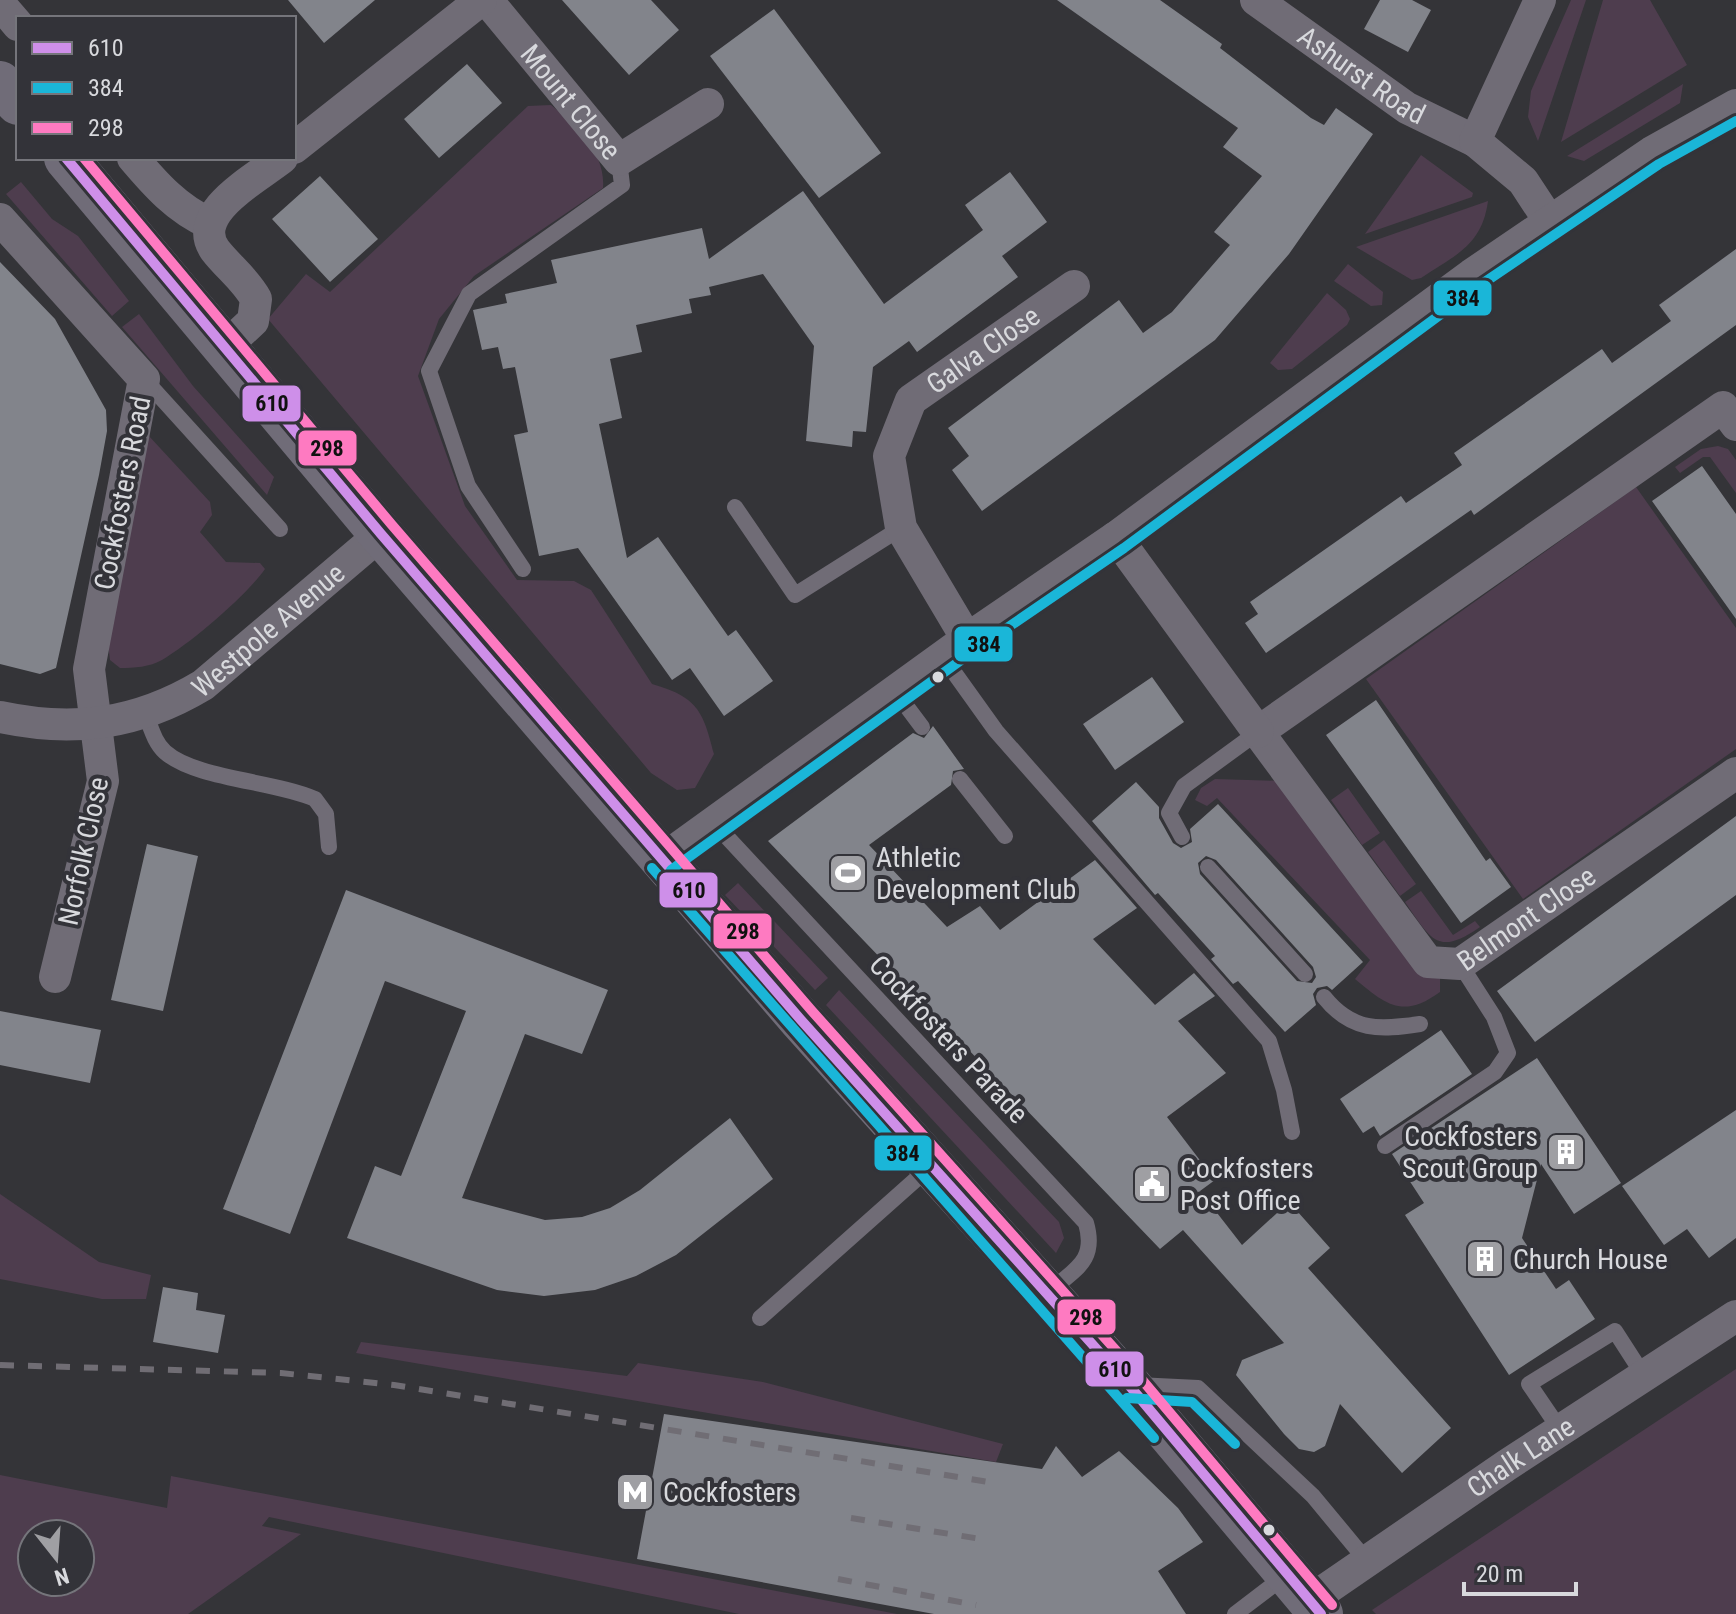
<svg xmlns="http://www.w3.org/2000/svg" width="1736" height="1614" font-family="'Roboto Condensed',sans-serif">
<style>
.green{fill:#4e3d4e;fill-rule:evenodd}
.building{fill:#82848b;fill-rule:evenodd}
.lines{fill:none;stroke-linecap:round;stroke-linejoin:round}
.lane{stroke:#706c76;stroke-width:16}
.street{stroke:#706c76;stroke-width:32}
.primary{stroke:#706c78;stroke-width:44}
.rail{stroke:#706d74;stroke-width:6;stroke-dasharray:14 14;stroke-linecap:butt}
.bus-1-casing{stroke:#333339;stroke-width:16}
.bus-2-casing{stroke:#333339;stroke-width:16}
.bus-3-casing{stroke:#333339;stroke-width:16}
.bus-1{stroke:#ce8fe9;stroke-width:10}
.bus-2{stroke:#1ab6d8;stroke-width:10}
.bus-3{stroke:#fe7ac1;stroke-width:10}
.bus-dot{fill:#d8d9dd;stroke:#333339;stroke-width:3}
.labels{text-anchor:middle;stroke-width:8;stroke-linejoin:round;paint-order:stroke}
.street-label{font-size:28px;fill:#d8d9dd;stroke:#333339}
.poi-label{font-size:28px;fill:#d8d9dd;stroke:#333339;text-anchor:start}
.line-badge{stroke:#333339;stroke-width:3}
.pale-badge-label{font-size:22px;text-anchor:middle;font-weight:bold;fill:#111}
</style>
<rect width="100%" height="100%" fill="#343438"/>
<path class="green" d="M1571,0h15l-48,141 -10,-24 3,-26z
M1603,0h47l37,65 -126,77z
M1683,84l-3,19 -96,58 -17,-5z
M551,105c25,20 55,48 52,83l-129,88 -35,43 -21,57 47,130 52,74 57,1 17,9 61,94c45,13 51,26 62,70l-19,34 -18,2 -26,-17 -383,-454 38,-45 24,18 198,-186z
M1421,155l52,38 -1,4 -107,37z
M21,182l31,37 26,17 51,65 -17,15 -106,-122z
M1488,201c-6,45 -33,54 -67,77l-9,2 -56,-33z
M1348,264l35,28 -1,13 -11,1 -37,-25z
M1327,293l19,17 4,9 -3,6 -55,44 -14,1 -8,-7z
M139,314l54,72 81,91 -7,18 -145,-168z
M148,435l62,67 2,13 -12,17 26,30 34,1 5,6c-19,27 -74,74 -103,91 -12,7 -28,8 -42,8l-10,-8 -3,-25z
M1718,446l10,3 8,11v33l-26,-36h-7l-23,16 -5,-6 26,-18z
M1636,487l100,141v121l-213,150 -157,-220z
M1215,779l70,2 155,196v15c-37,27 -54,13 -85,-13l15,-19 -153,-162 -10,8 -12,-6 6,-12z
M1348,788l32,45 -18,12 -31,-45z
M1384,840l32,44 -16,12 -32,-44z
M738,883l90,95 -13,12 -90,-95z
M1421,891l32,44 22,-14 5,6c-43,30 -49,12 -75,-25z
M839,990l220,232 5,16 -8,15 -230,-248z
M0,1194l99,68 52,13 -5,24h-44l-102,-20z
M361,1342l266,34 11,-13 125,19 240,62 -7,18 -640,-109z
M1736,1369v245h-360l-4,-4z
M0,1475l167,33 4,-32 726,138h-158l-470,-97 -7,9 39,8 -113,80h-188zM32,1534h48v48h-48z"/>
<path class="building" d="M288,0h87l-51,43z
M562,0h89l28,30 -50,45z
M1057,0h103l62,44 -2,4 91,70 13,7 12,-17 37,26 -84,120 -74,86 -233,171 -30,-41 17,-14 -21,-28 171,-128 24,33 29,-21 58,-67 -16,-13 48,-56 -39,-29 15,-19z
M1380,0h32l19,10 -23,42 -44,-23z
M774,9l107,144 -62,45 -109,-142z
M467,64l35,39 -63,55 -35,-39z
M1010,172l37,50 -45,34 16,21 -101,75 -8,-11 -36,26 -7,65 -13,-1 -1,16 -46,-6 8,-95 -51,-72 -54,13 2,8 -22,4 3,14 -56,12 6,27 -32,7 12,59 -23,6 28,134 31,-21 70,99 8,-6 37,51 -49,35 -34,-48 -18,12 -94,-132 -39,8 -25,-121 14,-3 -13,-65 -12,2 -5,-22 -16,3 -9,-40 34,-7 -2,-9 52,-11 -6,-23 151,-32 7,31 94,-68 81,113 99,-74 -18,-25z
M320,176l58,63 -48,43 -58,-63z
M1736,249v76l-262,190 -3,-5 -205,143 -21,-30 13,-9 -8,-12 151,-106 5,7 56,-38 -8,-12 148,-104 10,14 59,-42 -12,-16z
M0,262l55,57 51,91 1,21 -8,44 -43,193 -16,6 -40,-10z
M1702,466l34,48v105l-84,-118z
M1152,677l32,45 -69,48 -32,-46z
M1376,700l110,161 4,-3 21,29 -50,36 -135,-188z
M933,726l31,43 -11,2 -2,14 -82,60 78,82 33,-21 20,24 95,-70 42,48 -44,31 62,66 39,-32 21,23 -37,25 48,52 -59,44 48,63 -15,11 42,54 47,-43 41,46 -22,20 143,160 -49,45 -62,-69 -15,42 -11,6 -15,-3 -15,-15 -48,-59 6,-15 42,-17 -101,-113 -23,19 -392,-408 145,-108 11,5z
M1136,782l23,25v11l14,25 8,5 11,-6 -2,-13 28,-25 145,158 -31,28 -5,-4 -10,2 -4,6 3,11 -31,27 -47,-51 -5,3 -22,-25 4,-3 -57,-63 -3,2 -63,-74zM1206,856l10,4 97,107 3,10 -4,6 -15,-2 -97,-107 -2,-11z
M1736,816v79l-201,147 -38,-51z
M147,844l51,12 -35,155 -52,-11z
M346,890l262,100 -26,64 -57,-20 -63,164 83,22 37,-3 28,-9 30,-18 90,-72 43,61 -97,76 -40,21 -41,14 -51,6 -47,-6 -150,-52 28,-72 26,10 65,-165 -81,-30 -95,253 -67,-25z
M0,1011l101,19 -11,53 -90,-18z
M1441,1030l31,44 -92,62 -6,-10 -11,7 -23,-34z
M1537,1058l84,125 -47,31 -33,-50 -19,74 34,51 13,-9 26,39 -86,56 -104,-160 19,-12 -32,-49z
M1736,1110v128l-27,20 -22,-29 -23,16 -42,-59z
M163,1287l35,6 -2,17 29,5 -7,38 -65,-11z
M664,1414l378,55 14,-23 26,31 37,-26 59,57 25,34 -45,29 28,43h-252l-297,-55z"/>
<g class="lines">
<path class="lane" d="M145,380l135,149
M735,507l60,88 106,-67
M523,569l-55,-83 -39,-115 40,-77 153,-109 -3,-25
M943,657l53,74 273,310 15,49 8,42
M895,691l27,36
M145,713c6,14 9,29 20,39 30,27 110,29 150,47l11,15 3,33
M960,779l45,57
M714,823l372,400c11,38 -11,46 -37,69
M1182,837l-13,-24 15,-27 74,-54
M1208,867l97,107
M1324,997c28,35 56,33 96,27
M1385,1146l110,-74 13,-19 -14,-36 -34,-53
M760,1318l171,-152
M1137,1385l61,3 115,108 53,64
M1561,1431l-32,-47 86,-53 29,45
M1235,1614l50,-38"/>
<g class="street">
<path id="s1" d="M487,0l132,160 89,-56"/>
<path id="s2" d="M1256,0l151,108 68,33"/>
<path d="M1540,0l-65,141 48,40 27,41"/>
<path d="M0,4l18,21"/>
<path d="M294,148l187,-148"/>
<path d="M133,158c22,26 44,51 76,65"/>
<path d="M0,219l144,160 -55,290 14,112 -48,196"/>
<path d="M225,347l28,-26 3,-22c-10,-19 -28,-32 -41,-49 -26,-37 42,-72 67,-92"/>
<path id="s3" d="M1736,425l-13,-18 -465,325 170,230 32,2 276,-191"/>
<path d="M1116,537l142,195"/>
<path id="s4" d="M967,639l-66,-111 -12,-72 22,-56 163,-114"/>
<path id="s5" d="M0,717c74,16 138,7 203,-32l178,-151"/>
<path d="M663,859l304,-220 149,-102 355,-262 181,-123 84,-47"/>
<path id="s6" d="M1309,1601l198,-136 229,-149"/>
</g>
<path class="primary" d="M0,83l18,20
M66,158l315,376 420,486 327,364 193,230"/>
<path class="rail" d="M0,1365l281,8 113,12 601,98
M851,1518l136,22
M838,1579l138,26"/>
<g class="bus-1-casing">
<path id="bus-1" d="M66,158l315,376 420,486 327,364 193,230"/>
</g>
<g class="bus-2-casing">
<path id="bus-2" d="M652,868l502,570
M671,870l304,-220 149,-102 355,-262 180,-122 77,-43
M1127,1398l65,4 43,42"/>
</g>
<g class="bus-3-casing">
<path id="bus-3" d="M84,158l308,367 420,486 326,364 194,230"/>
</g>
<use href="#bus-1" class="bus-1"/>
<use href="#bus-2" class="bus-2"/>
<use href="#bus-3" class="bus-3"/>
</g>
<defs>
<g id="stadium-square" transform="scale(2)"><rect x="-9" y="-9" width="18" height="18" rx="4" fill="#9f9fa3" stroke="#333339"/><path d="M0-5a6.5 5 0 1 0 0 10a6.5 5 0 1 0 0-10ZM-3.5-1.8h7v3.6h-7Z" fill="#fff"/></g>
<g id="building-square" transform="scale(2)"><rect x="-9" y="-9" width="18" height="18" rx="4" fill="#9f9fa3" stroke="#333339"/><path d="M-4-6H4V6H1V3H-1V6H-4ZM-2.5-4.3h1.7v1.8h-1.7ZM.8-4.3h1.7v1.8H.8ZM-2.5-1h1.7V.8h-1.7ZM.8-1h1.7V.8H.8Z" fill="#fff"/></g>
<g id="civic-square" transform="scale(2)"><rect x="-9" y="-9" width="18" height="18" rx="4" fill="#9f9fa3" stroke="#333339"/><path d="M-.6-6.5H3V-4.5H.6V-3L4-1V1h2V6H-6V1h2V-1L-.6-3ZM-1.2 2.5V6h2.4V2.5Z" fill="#fff"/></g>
<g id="metro-square" transform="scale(2)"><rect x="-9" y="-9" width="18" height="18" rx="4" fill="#9f9fa3" stroke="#333339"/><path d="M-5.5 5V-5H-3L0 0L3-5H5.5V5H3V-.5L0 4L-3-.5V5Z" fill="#fff"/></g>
</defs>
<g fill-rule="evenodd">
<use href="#stadium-square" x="848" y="873"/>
<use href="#building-square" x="1566" y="1152"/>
<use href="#civic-square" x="1152" y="1184"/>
<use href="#building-square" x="1485" y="1259"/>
<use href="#metro-square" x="635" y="1492"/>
</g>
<g class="bus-dot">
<circle cx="938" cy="677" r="7"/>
<circle cx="1269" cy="1530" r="7"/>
</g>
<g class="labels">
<g class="street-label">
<text dy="10" stroke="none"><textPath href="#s2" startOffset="130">Ashurst Road</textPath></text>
<text dy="10" stroke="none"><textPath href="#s1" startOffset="132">Mount Close</textPath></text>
<text dy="10" stroke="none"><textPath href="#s4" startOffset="350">Galva Close</textPath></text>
<text transform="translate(122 493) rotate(-79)" y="10">Cockfosters Road</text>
<text dy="10" stroke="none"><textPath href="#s5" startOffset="296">Westpole Avenue</textPath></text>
<text transform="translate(83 851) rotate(-78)" y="10">Norfolk Close</text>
<text dy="10" stroke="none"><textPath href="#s3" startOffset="988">Belmont Close</textPath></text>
<text transform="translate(949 1039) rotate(47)" y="10">Cockfosters Parade</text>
<text dy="10" stroke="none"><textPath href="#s6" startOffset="256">Chalk Lane</textPath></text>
</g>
<g class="poi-label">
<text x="876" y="867">Athletic<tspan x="876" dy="32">Development Club</tspan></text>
<text x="1538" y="1146" text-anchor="end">Cockfosters<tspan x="1538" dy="32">Scout Group</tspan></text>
<text x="1180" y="1178">Cockfosters<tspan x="1180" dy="32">Post Office</tspan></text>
<text x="1513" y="1269">Church House</text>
<text x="663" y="1502">Cockfosters</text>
</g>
</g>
<g class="line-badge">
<rect x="1432" y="279" width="61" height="38" rx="8" fill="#1ab6d8"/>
<rect x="241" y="384" width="61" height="39" rx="8" fill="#ce8fe9"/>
<rect x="297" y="429" width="61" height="38" rx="8" fill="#fe7ac1"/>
<rect x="953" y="625" width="61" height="38" rx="8" fill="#1ab6d8"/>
<rect x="658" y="871" width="61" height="38" rx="8" fill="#ce8fe9"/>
<rect x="712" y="912" width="61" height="38" rx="8" fill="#fe7ac1"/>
<rect x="873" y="1134" width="60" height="38" rx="8" fill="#1ab6d8"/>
<rect x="1056" y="1298" width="61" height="38" rx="8" fill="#fe7ac1"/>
<rect x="1084" y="1350" width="61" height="38" rx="8" fill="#ce8fe9"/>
</g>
<g class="pale-badge-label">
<text x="1463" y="306">384</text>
<text x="272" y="411">610</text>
<text x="327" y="456">298</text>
<text x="984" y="652">384</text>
<text x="689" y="898">610</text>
<text x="743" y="939">298</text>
<text x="903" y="1161">384</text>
<text x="1086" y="1325">298</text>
<text x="1115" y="1377">610</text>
</g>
<rect x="16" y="16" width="280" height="144" fill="#333339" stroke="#75757b" stroke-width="2"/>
<rect x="32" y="42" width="40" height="12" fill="#ce8fe9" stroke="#75757b" stroke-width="2"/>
<text x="88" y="56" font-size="24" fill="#d8d9dd">610</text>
<rect x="32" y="82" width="40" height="12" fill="#1ab6d8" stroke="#75757b" stroke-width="2"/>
<text x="88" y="96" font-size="24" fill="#d8d9dd">384</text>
<rect x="32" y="122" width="40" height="12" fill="#fe7ac1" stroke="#75757b" stroke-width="2"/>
<text x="88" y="136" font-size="24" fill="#d8d9dd">298</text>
<g transform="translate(56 1558) rotate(163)"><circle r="38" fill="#333339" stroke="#75757b" stroke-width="2"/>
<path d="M0-6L14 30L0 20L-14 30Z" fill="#9f9fa3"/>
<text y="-12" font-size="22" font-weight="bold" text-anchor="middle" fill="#d8d9dd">N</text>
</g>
<path d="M1464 1582v12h112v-12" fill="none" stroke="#d8d9dd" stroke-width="4"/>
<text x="1476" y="1582" font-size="24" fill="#d8d9dd" stroke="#333339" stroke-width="6" paint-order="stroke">20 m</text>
</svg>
